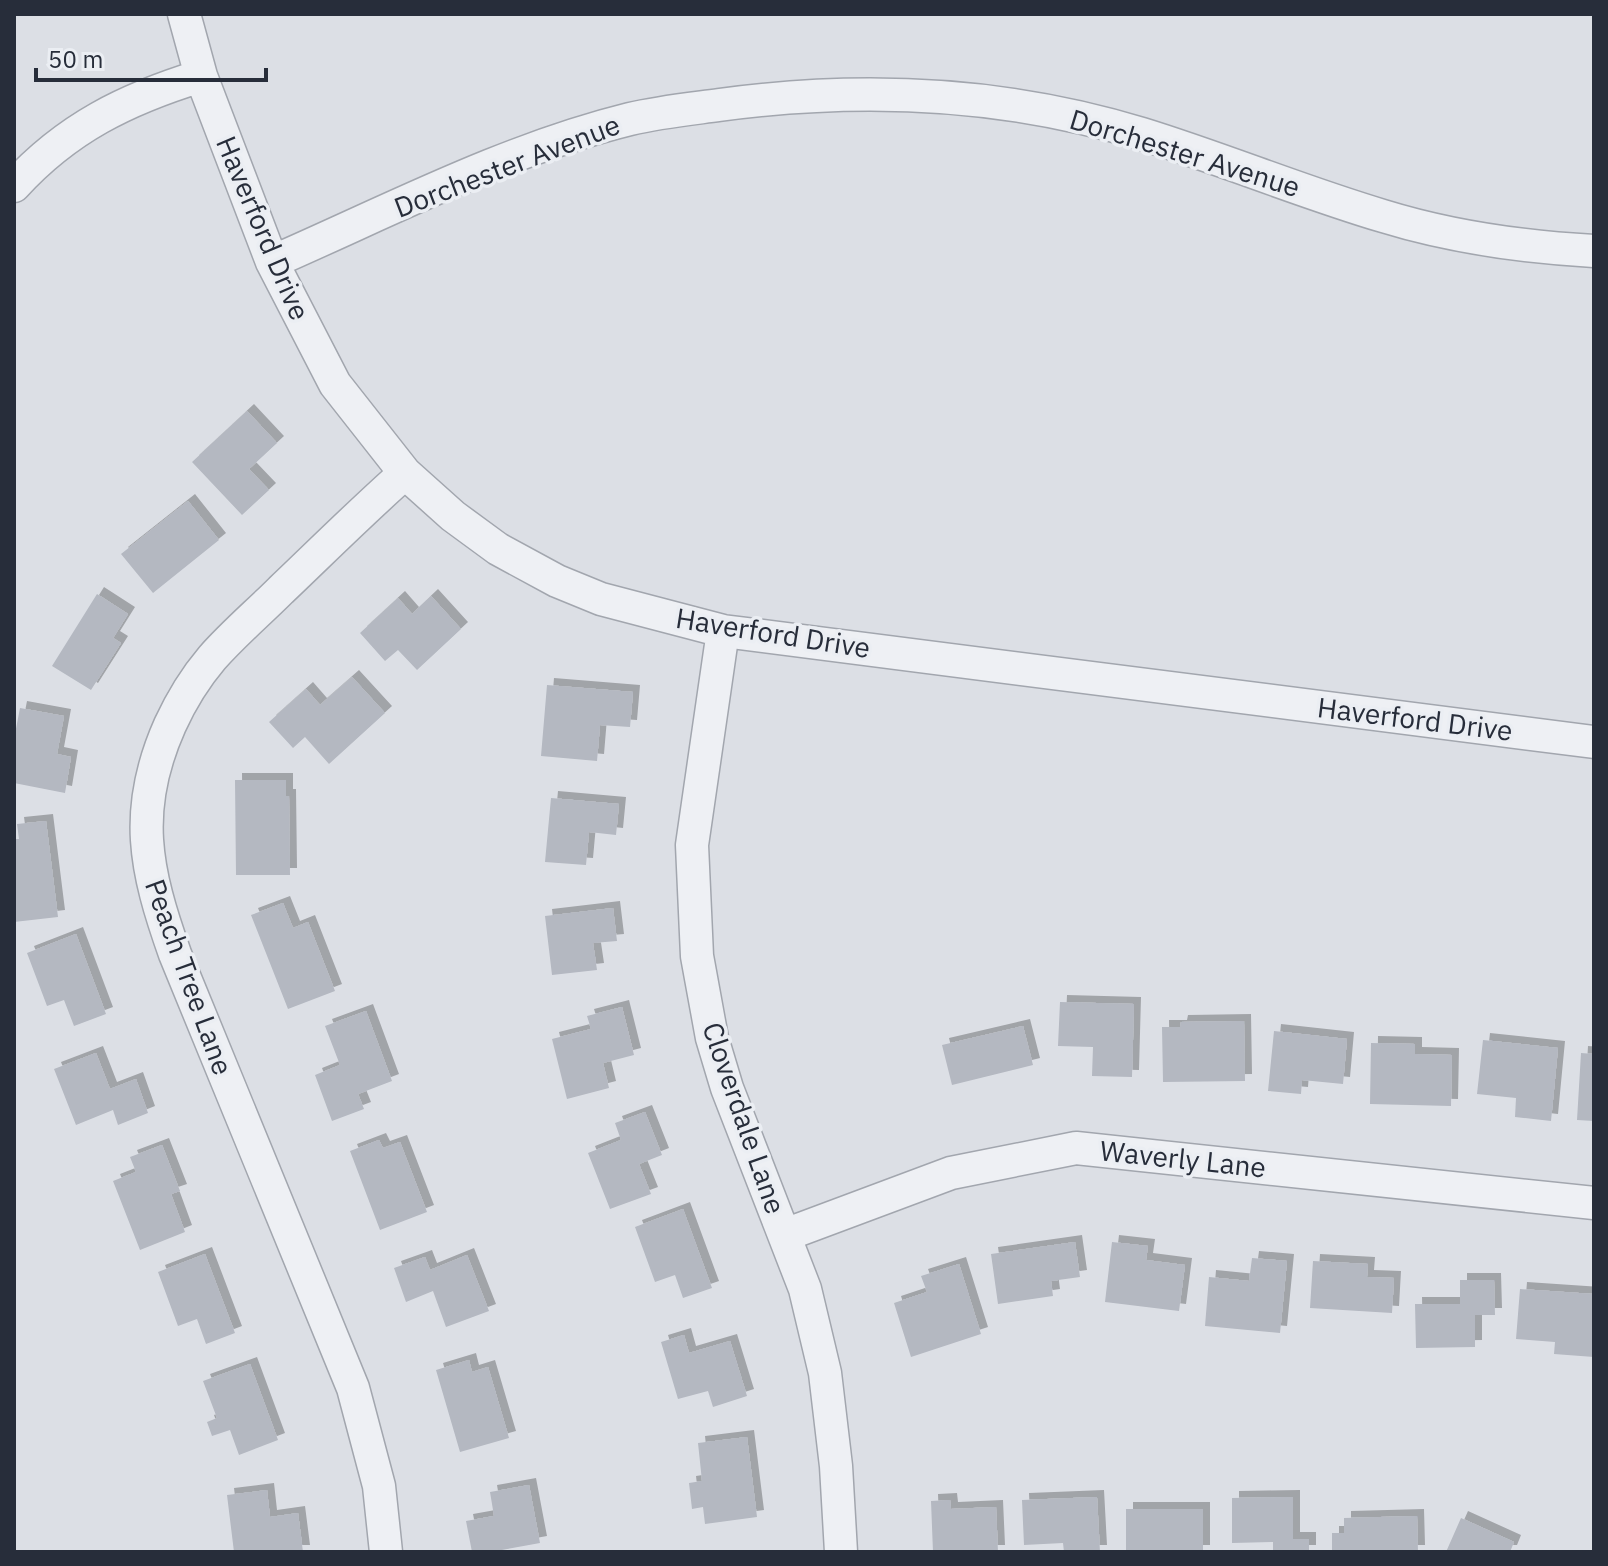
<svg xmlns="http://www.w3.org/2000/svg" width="1608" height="1566" font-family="'IBM Plex Sans',sans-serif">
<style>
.building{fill:#b4b8c1;filter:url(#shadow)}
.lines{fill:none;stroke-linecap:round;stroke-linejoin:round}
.street-casing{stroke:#a2a6ae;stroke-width:35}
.street{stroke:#eef0f4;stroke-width:32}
.labels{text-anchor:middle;stroke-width:7;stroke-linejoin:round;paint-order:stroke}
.street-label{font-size:28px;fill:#272d3a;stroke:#ebeef3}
</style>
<defs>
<filter id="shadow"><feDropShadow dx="7" dy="-7" stdDeviation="0" flood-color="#0004"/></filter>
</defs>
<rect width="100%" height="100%" fill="#dcdfe5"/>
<path class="building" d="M247,411l30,32 -28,26 20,21 -27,25 -50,-53z
M188,501l31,39 -66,53 -32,-39z
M97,594l31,20 -15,24 8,5 -30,47 -39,-24z
M431,596l30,33 -44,41 -19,-20 -13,11 -25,-28 38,-35 14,16z
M352,677l33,36 -56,51 -24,-27 -12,11 -24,-26 37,-33 14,16z
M547,685l86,7 -3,35 -30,-2 -3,36 -56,-5z
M20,708l44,8 -7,38 14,3 -6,36 -51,-10v-44z
M235,780h51v16h3l1,79h-54z
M551,798l68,6 -3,31 -27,-3 -3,33 -41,-3z
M46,821l12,96 -44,5v-83h5l-2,-15z
M283,903l10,25 15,-6 27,69 -47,18 -37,-94z
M613,908l4,33 -24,2 4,27 -45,5 -7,-59z
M76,934l30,80 -32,12 -10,-26 -17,6 -20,-53z
M1060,1002l74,2 -2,73 -40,-1 1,-29 -35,-1z
M622,1007l12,48 -31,8 6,25 -42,11 -15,-60 39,-10 -4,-13z
M366,1011l26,70 -34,13 6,15 -32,12 -17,-46 25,-10 -15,-39z
M1244,1021l1,60 -82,1 -1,-55h18l1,-5z
M1023,1026l10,39 -81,20 -10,-40z
M1274,1031l73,8 -4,45 -41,-4 -1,14 -33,-3z
M1483,1040l75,8 -7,73 -36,-4 1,-19 -39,-4z
M1371,1043l44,1v10l37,1 -1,51 -81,-2z
M96,1053l14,36 26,-10 12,34 -30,12 -5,-15 -37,15 -22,-56z
M1581,1053l13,1v67l-17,-1z
M645,1112l17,43 -23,9 12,30 -41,15 -22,-56 33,-13 -6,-17z
M379,1140l4,8 17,-6 27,70 -47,18 -30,-79z
M162,1145l18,46 -9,3 14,38 -45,18 -27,-69 23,-9 -6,-15z
M683,1209l29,79 -29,10 -8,-23 -20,7 -20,-55z
M1075,1242l5,35 -29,4 2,15 -55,8 -7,-50z
M1112,1242l36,4 -2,14 39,5 -6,46 -74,-9z
M205,1254l30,79 -29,11 -9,-25 -19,7 -20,-54z
M467,1255l22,56 -43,16 -13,-36 -27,11 -12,-34 31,-11 5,13z
M1252,1258l35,3 -7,72 -75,-7 4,-49 40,4z
M1313,1261l55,3 -1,13 27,1 -2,35 -82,-5z
M959,1264l22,70 -70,23 -17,-54 33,-11 -6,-16z
M1460,1280h34l1,35h-20v32l-59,1 -1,-44h45z
M1520,1289l74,5v63l-40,-3 1,-12 -39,-3z
M684,1335l5,18 41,-12 17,55 -34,11 -5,-16 -30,8 -17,-57z
M469,1360l3,12 16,-5 21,71 -49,14 -24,-82z
M250,1364l28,76 -39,15 -9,-25 -18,6 -5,-14 10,-4 -14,-37z
M747,1437l10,80 -52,7 -2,-17 -11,2 -3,-26 13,-2 -4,-38z
M529,1485l11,58 -49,9h-19l-6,-31 28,-5 -4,-24z
M267,1490l3,27 28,-4 5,39h-69l-7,-57z
M1097,1497l3,55h-36l-1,-9 -39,2 -2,-45z
M1293,1497v42h16v13h-36v-10l-41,1v-45z
M950,1500l1,9 45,-2 2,45h-65l-2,-51z
M1126,1509h77v43h-77z
M1417,1516l1,36h-86v-19h12v-15z
M1461,1518l53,24 -4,10h-64z"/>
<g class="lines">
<g class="street-casing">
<path id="street" d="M184,14l17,62 71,186 63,122 70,89 48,43 45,33 59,32 44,18 122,32 871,111
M14,186c53,-58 112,-87 187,-110
M272,262c117,-51 233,-112 358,-143 29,-7 59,-10 89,-14 141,-19 286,-13 423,29 81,25 160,58 241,82 68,21 140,31 211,35
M723,631l-31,214 5,111 15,82 15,50 78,201 20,84 11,93 5,86
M785,1235l166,-62 125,-25 518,55
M386,1552l-7,-66 -26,-98 -178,-434c-30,-84 -43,-144 -5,-229 11,-24 25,-47 42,-67 21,-24 46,-45 69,-68 41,-39 81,-79 124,-117"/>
</g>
<use href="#street" class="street"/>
</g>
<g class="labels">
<g class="street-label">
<text transform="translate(1185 153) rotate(17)" y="10">Dorchester Avenue</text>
<text transform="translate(507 166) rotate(-21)" y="10">Dorchester Avenue</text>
<text transform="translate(263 228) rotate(67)" y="10">Haverford Drive</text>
<text transform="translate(773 633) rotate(9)" y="10">Haverford Drive</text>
<text transform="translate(1415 719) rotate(7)" y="10">Haverford Drive</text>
<text transform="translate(189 977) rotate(70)" y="10">Peach Tree Lane</text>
<text transform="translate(744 1118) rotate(71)" y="10">Cloverdale Lane</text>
<text transform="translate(1183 1159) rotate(6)" y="10">Waverly Lane</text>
</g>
</g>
<rect width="1608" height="1566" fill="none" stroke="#272d3a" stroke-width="32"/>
<path d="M36 68v12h230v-12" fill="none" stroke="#272d3a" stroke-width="4"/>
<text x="48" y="68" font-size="24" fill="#272d3a" stroke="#ebeef3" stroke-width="6" paint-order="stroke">50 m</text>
</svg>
